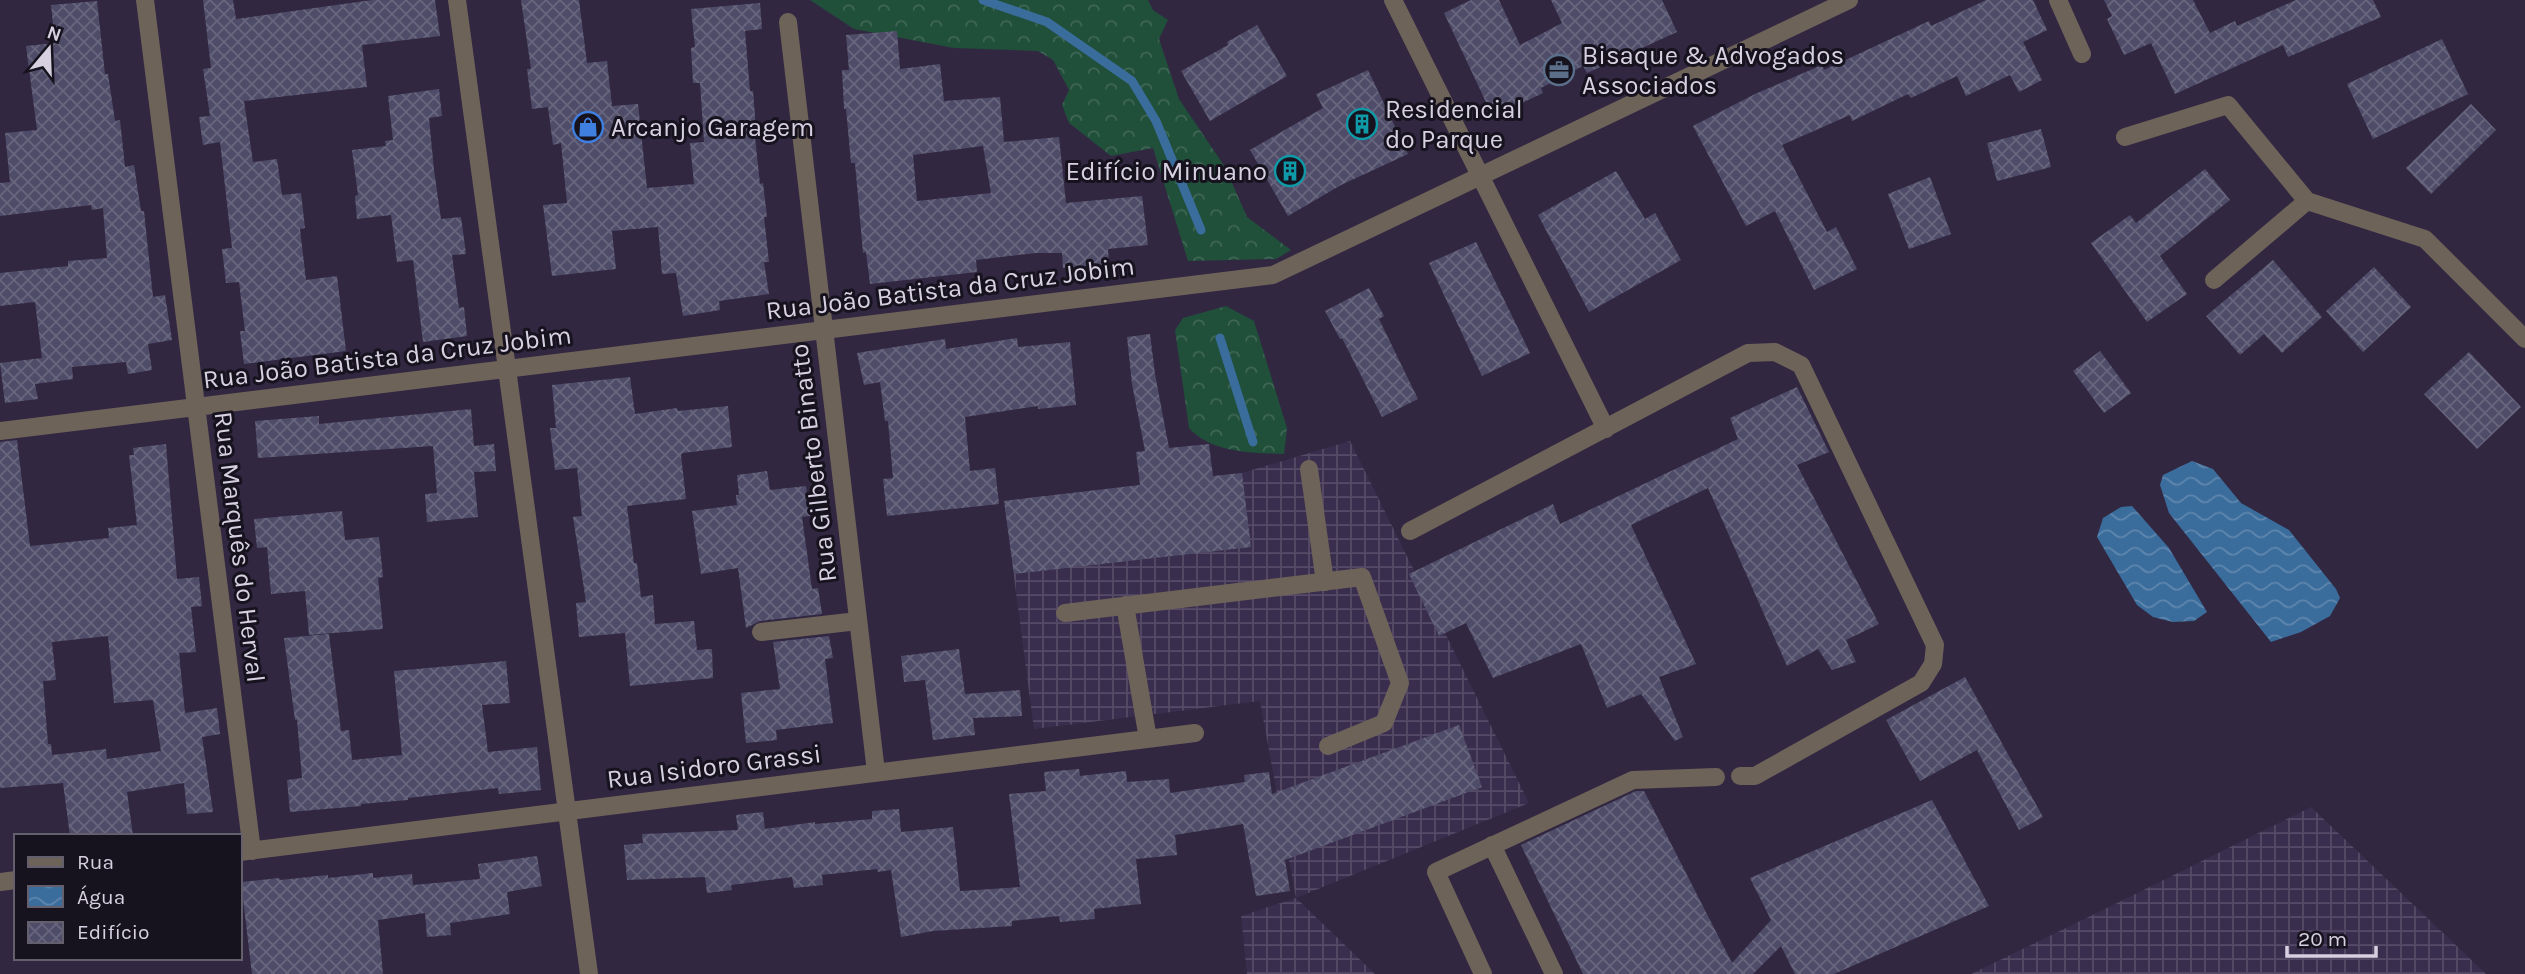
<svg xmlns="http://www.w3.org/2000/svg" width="2525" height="974" font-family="Karla,sans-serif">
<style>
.industrial{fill:url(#industrial-grid)}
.forest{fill:url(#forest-crowns)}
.water{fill:url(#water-waves)}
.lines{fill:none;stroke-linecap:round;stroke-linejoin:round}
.stream{stroke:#3a6c9c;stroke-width:9}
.building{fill:url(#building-cross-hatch);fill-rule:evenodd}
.minor{stroke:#6e6359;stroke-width:18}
.labels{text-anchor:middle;stroke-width:6;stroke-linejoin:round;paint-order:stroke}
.poi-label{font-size:26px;fill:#d6d0e1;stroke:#17131e;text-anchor:start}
.street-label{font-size:26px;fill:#d6d0e1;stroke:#17131e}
</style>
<defs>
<pattern id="industrial-grid" width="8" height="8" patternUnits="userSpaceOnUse" patternTransform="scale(1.75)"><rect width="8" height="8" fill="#3a2e4e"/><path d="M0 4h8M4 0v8" fill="none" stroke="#564b67"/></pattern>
<pattern id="forest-crowns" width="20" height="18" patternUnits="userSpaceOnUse" patternTransform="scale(1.75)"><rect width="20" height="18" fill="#204f3a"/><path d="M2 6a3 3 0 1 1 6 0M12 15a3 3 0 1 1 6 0" fill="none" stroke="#406756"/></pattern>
<pattern id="water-waves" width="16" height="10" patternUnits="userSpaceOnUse" patternTransform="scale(1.75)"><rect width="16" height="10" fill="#3a6c9c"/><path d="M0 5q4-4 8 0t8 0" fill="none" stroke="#5f87ae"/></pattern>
<pattern id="building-cross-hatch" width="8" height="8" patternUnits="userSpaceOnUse" patternTransform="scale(1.75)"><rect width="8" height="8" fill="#4f4c69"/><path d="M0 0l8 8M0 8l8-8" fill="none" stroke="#68657e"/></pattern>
</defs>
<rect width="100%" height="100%" fill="#312741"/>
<path class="industrial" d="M1350,441l179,362 -233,95 79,76h-128l-6,-58 55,-18 -36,-197 -226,28 -30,-228 238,-28z
M2311,807l175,167h-515l138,-67z"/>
<path class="forest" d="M810,0h338l5,10 15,10 -9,19 20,60 46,68 22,50 44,33 -15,9 -88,2 -35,-113 -42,8 -42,-33 -7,-18 7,-15 -16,-30 -15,-9 -84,-3 -100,-19z
M1226,306l28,15 33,107 -3,26c-31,-1 -73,-1 -95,-26l-14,-98 8,-12z"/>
<path class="water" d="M2192,461l21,8 28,34 48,27 47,59 4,9 -10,18 -29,16 -30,10 -102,-129 -9,-28 3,-10z
M2132,506l37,42 38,64 -13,9 -21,1 -20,-5 -16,-12 -40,-68 6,-19 18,-11z"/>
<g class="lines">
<path class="stream" d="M983,0l64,22 85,59 24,40 45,109
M1220,338l33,104"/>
</g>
<path class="building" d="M203,0h30l3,19 136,-19h63l5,36 -78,9 5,42 -123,14 9,61 24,-3 5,36 19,-2 4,35 -5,1 6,51 31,-4 9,75 -102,13 -4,-33h5l-6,-49 -13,1 -4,-34 10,-1 -12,-106 -17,3 -4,-28 11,-1 -7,-47 8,-1z
M521,0h58l8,63 20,-2 5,45 26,-2 9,84 47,-4 -4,-41 14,-1 -4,-59h-7l-2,-35 4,-1 -4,-38 69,-6 2,26 -17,2 5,60h3l3,37h-2l6,56 3,-1 4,34h-3l5,45h-5l5,32 -50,7 1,9 -37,6 -7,-43 -14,1 -4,-47 -46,4 4,38 -64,7 -9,-71 24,-2 -6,-60 -8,2 -5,-38 -16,2 -5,-40h4z
M1471,0h28l21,45 42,-22 -11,-23h111l15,32 -90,41 -4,-7 -42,22 2,5 -50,24 -49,-104z
M1986,0h47l14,30 -24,12 19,38 -23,12 -9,-17 -44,21 -9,-20 -46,22 -3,-4 -56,27 -2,-6 -68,30 45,87 9,-5 21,42 -43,21 -39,-79 -29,15 -53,-100 62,-32 67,-29 2,5 105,-49 2,5z
M2104,0h89l17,33 25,-12 2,5 59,-26h77l8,17 -93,40 -5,-12 -108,49 -24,-51 -27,12 -17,-36 5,-3z
M97,1l8,73h3l7,47 5,-1 5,47 9,-2 7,46h3l9,86 12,-2 7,45 -24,4 4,26 -24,4 -2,-12 -54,5 1,12 -38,5 3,15 -33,4 -5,-40 42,-5 -7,-56 -35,4v-33l68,-7v-5l39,-3 -4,-50 -11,2 -1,-5 -91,11v-33l10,-1 -5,-49 32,-3 -11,-84 29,-3 -4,-38z
M1257,25l30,51 -77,45 -29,-50 47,-26 -1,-3z
M897,31l3,38 40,-5 4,37 56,-4 4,45 55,-5 7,66 76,-7 6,49 -40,4 1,15 -46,4 -1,-15h-26l-60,7 1,12 -107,12 -4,-32 -3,1 -8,-90h-4l-5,-54h-2l-2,-39h7l-3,-35zM983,146l8,47 -74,8 -4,-46z
M2442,39l26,55 -95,45 -26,-55z
M1368,70l40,84 -67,31 -53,31 -38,-66 73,-42 -7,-14z
M439,89l3,27 -13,2 5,52 7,49 20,-2 5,37 -14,1 7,53 5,-1 3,29 -44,6 -10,-82 -16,2 -6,-47 -34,4 -2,-23 3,-1 -6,-45 34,-4 -1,-5 8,-1 -5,-44z
M2471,104l25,26 -65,64 -25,-26z
M2041,129l10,38 -54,14 -10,-38z
M2205,169l25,31 -70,56 27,38 -40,28 -56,-79 39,-28 6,8z
M1616,171l29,48 10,-6 26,47 -92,52 -51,-97z
M1930,177l21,57 -42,15 -21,-55z
M1476,242l54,111 -48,23 -53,-113z
M2273,260l49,57 -40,36 -18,-19 -24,21 -34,-39z
M2374,267l37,40 -48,45 -37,-41z
M1369,288l15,28 -5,3 39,80 -36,18 -40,-79 -2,1 -15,-28z
M1150,334l5,40 14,74 40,-4 4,32 29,-3 9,74 -237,27 -10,-73 136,-16 -4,-33 9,-1 -13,-67 -5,-47z
M1017,338l1,9 52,-5 6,63 -38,4v-3l-73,11 5,54 25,-3 4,36 -112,12 -4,-37 10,-1 -5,-57h-3l-5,-39 -16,3 -7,-32 88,-14 1,10z
M2100,351l31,42 -27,20 -31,-42z
M2469,352l52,55 -44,42 -53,-55z
M630,377l5,37 42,-6 1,3 50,-5 4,41 -49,6 -2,2 5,44 -59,7 7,57h3l4,34 12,-2 2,29 39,-3 3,29 15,-1 1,29 -83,8 -5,-53 -46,4 -3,-34 10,-1 -13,-85 9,-1 -5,-48 -22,2 -5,-42h6l-4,-43z
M1797,387l32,65 -32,13 82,159 -33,16 10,22 -24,8 -14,-21 -31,17 -79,-178 -77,37 65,139 -37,13 24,60 -8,4 -34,-47 -34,14 -26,-64 -88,34 -27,-55 -27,13 -30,-62 144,-70 7,20 178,-85 -8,-21z
M471,409l3,37 20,-2 2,27 -22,1 4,45 -51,5 -2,-28 12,-1 -4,-47 -175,12 -3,-37 64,-5v8z
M17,440l13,106 79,-8 -1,-10 29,-3 -8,-70h5l-1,-7 33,-4 11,135 22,-2 3,29 -11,1 5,45 -17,1 6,60 32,-5 3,26 -18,3 11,75 -26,2 -3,-31 -57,9 6,44h-63l-7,-53 -63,5v-346zM108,636l6,67 39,-3 8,51 -54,8 -1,-10 -54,6 -1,-11h-3l-5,-63 13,-1 -4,-38z
M767,471l3,19 36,-4 4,30 -8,1 10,72 6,-1 4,26 -62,7 -14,7 -8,-60 -37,6 -9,-63 45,-6 -1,-10h3l-2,-20z
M342,511l3,29 34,-3 4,40 -5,1 5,51 -74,6 -4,-44 -34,3 -4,-47 -10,1 -3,-29z
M329,634l12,97 8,-1 3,30 50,-5 -8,-84 112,-10 4,42 -28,2 6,47 49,-5 4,43 -42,4 -1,-6 -90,10v2l-47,4v2l-71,6 -3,-32 15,-2 -5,-58h-2l-11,-82z
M829,636l4,22 -8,1 8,64 -57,7 1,10 -31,3 -5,-50 39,-4 -7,-47z
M959,649l6,45 55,-4 2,26 -49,2 2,17 -42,5 -8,-60 -21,2 -3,-26z
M1965,677l78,140 -24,13 -42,-80 -57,31 -34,-61z
M1459,725l23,62 -197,73 5,31 -34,5 -13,-72 -68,11 2,20 -41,4 5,45 -47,5 1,10 -35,3 -1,-6 -47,5v5l-79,5 -32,6 -10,-67 -13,2 -1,-3 -55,6 1,10 -29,3 -2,-11 -61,8 1,5 -25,3 -2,-16 -78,3 -3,-35 19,-2 -1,-9 96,-4 -2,-15 27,-3 2,17 50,-7v2l57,-5v-8l27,-2 2,23 52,-5 7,64 60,-4 -11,-93 37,-3 -2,-19 35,-3 1,7 46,-5 1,11 42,-3 1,14 75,-11 -1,-7 25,-3 3,22z
M1636,791h8l88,172 39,-43 -21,-42 182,-78 57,106 -155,68h-39l-14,-28 -28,28h-170l-62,-129z
M537,856l5,30 -35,6 3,22 -60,9 1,12 -24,2 -2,-24 -47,7 5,54h-131l-11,-92 38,-4 1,2 48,-5v3l45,-5v5l39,-4 1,11 67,-6 -2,-15z"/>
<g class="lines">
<path class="minor" d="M145,0l107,851
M457,0l132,974
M1393,0l213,429
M2058,0l24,54
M788,22l88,750
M2125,137l103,-32 79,96
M2214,280l93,-79 118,38 100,100
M0,431l1273,-156 576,-275
M1309,469l16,113
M1410,531l338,-178 27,-1 26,13 134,280 -2,19 -12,19 -166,93h-15
M1125,605l23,134
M1065,613l297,-36 38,106 -16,40 -56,23
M761,632l97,-11
M1492,845l62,129
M240,852l955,-119
M0,882l16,-2
M1483,974l-47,-102 197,-92 83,-3"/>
</g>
<defs>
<g id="office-ring" transform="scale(1.575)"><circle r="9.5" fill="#17131e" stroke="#5c6f8a" stroke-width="1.5"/><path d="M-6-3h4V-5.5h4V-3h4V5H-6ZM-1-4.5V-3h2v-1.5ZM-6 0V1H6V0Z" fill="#5c6f8a"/></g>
<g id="building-ring" transform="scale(1.575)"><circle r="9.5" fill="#17131e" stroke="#0f9aa8" stroke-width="1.5"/><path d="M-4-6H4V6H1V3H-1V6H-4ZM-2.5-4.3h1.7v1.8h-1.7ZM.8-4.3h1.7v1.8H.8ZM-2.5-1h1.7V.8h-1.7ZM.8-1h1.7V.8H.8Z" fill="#0f9aa8"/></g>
<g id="shop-ring" transform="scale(1.575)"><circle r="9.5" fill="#17131e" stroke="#3f7fe0" stroke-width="1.5"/><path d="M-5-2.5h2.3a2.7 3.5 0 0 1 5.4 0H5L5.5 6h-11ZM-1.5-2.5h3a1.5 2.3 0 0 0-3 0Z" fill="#3f7fe0"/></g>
</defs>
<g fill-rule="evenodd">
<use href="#office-ring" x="1559" y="70"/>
<use href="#building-ring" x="1362" y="124"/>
<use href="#shop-ring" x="588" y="127"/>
<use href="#building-ring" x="1290" y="171"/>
</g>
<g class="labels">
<g class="poi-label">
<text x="1582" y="64">Bisaque &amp; Advogados<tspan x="1582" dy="30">Associados</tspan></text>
<text x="1385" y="118">Residencial<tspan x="1385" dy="30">do Parque</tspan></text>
<text x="611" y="136">Arcanjo Garagem</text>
<text x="1267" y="180" text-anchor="end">Edifício Minuano</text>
</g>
<g class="street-label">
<text transform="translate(950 288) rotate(-7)" y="9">Rua João Batista da Cruz Jobim</text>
<text transform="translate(387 357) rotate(-7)" y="9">Rua João Batista da Cruz Jobim</text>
<text transform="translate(813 463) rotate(-97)" y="9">Rua Gilberto Binatto</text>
<text transform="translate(240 547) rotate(83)" y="9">Rua Marquês do Herval</text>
<text transform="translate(714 766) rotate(-7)" y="9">Rua Isidoro Grassi</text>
</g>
</g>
<rect x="14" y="834" width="228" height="126" fill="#17131e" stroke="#635f6c" stroke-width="2"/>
<rect x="28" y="857" width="35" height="10" fill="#6e6359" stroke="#635f6c" stroke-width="2"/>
<text x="77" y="869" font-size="21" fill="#d6d0e1">Rua</text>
<rect x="28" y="886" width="35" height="21" fill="url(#water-waves)" stroke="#635f6c" stroke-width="2"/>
<text x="77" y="904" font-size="21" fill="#d6d0e1">Água</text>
<rect x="28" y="922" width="35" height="21" fill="url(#building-cross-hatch)" stroke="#635f6c" stroke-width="2"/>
<text x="77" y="939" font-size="21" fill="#d6d0e1">Edifício</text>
<g transform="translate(49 49) rotate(19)" stroke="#17131e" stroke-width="5" paint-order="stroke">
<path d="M0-5L12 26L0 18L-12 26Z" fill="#d6d0e1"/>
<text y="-10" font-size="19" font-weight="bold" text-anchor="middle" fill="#d6d0e1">N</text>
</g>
<path d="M2287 946v10h89v-10" fill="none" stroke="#d6d0e1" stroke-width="3.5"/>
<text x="2298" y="946" font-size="21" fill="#d6d0e1" stroke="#17131e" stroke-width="5" paint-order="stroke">20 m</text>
</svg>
